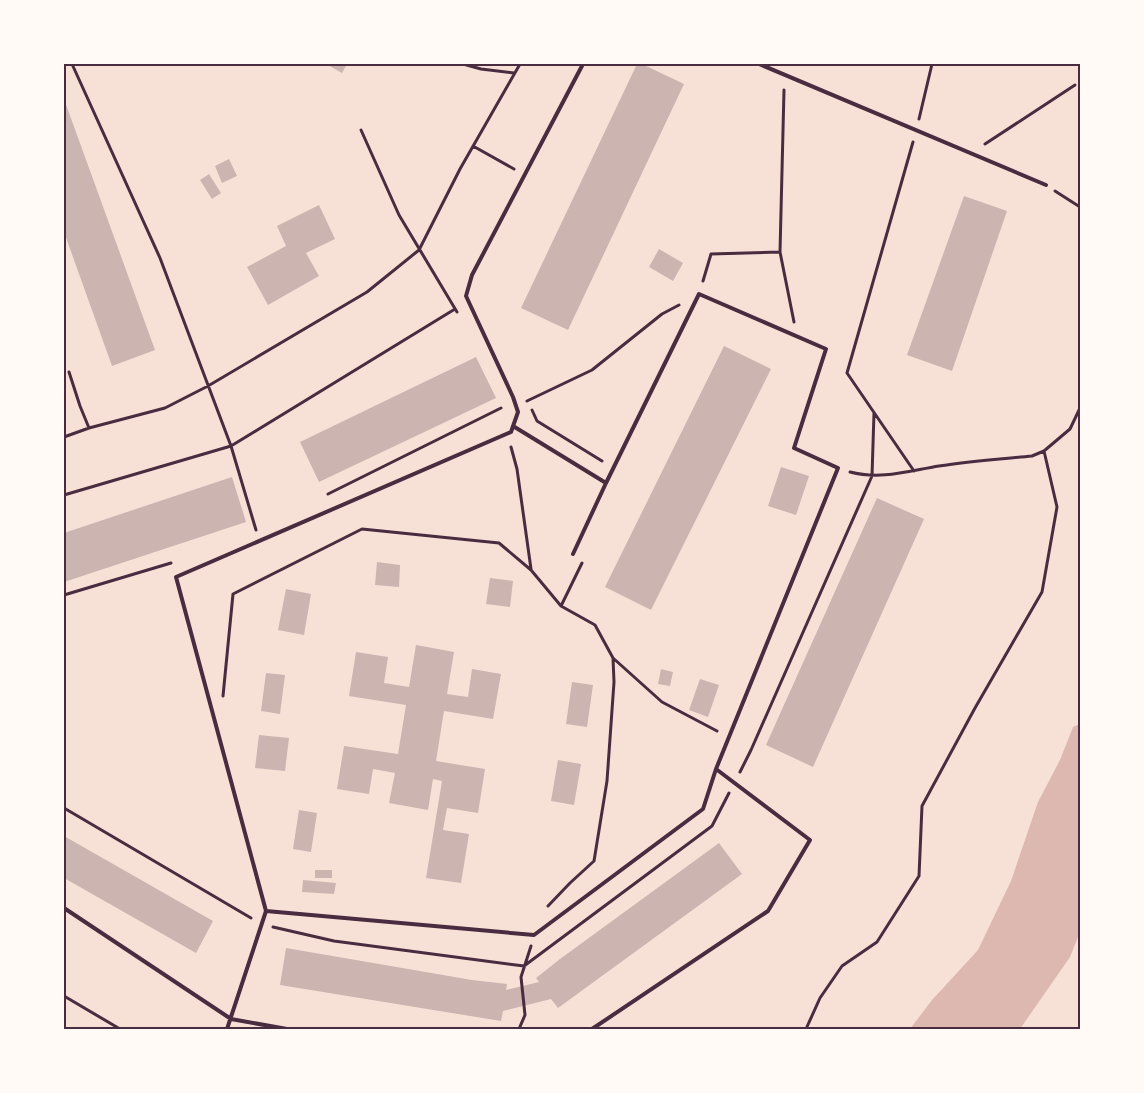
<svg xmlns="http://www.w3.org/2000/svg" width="1144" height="1093" font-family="'Source Sans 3',sans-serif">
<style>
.water{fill:#dcb8b0}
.building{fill:#ccb4b1}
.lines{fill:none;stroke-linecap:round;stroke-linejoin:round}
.path{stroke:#4a2c40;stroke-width:3}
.service{stroke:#4a2c40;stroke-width:4}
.neatline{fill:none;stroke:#4a2c40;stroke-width:2}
</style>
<rect width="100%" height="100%" fill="#f7e1d7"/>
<path class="water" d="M1080,724v208l-10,25 -50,72h-110l22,-29 46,-50 33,-69 27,-79 22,-42 13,-33z"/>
<path class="building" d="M326,64h21l-5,9z
M637,64h5l42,20 -116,246 -47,-22z
M64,99l91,251 -43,16 -48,-134z
M229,159l8,17 -15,7 -7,-17z
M209,174l12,19 -9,6 -12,-19z
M964,196l43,15 -55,160 -45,-16z
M319,205l16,34 -29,14 13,23 -51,29 -21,-38 39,-21 -9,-20z
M659,249l24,14 -10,18 -24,-14z
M724,346l47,23 -120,241 -46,-23z
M476,357l20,41 -177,84 -19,-40z
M781,467l28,9 -13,39 -28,-9z
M232,477l14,45 -182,60v-49z
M877,498l47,21 -111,248 -47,-22z
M377,562l23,3 -1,22 -24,-2z
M490,578l23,3 -3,26 -24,-3z
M286,589l25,5 -7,41 -26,-5z
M416,645l38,7 -7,42 21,3 4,-28 29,5 -8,45 -49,-8 -8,50 49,8 -7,44 -31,-5 -4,22 26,4 -8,49 -35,-5 16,-97 -9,-2 -5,31 -39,-7 6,-30 -22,-4 -4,25 -32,-5 7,-43 54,8 8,-49 -57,-9 7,-44 32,5 -4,26 25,4z
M661,669l12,3 -3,14 -12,-2z
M266,673l19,2 -5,39 -19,-3z
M700,679l19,6 -11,32 -19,-7z
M572,682l21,3 -6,42 -21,-3z
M259,735l30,3 -4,33 -30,-3z
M558,760l23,4 -7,41 -23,-4z
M299,810l18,3 -6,39 -18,-3z
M64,836l149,85 -17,32 -132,-75z
M719,843l23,31 -184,134 -7,-9 -48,12 -2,10 -221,-36 6,-37 186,32 35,4 -1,6 33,-8 -3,-4 24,-19z
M315,870h17v8h-17z
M303,880l33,3 -2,11 -32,-2z"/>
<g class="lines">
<path class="path" d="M72,64l88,194 71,188 25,84
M463,64l18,5 33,4
M784,90l-4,162 14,70
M919,119l13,-55
M361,130l38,85 58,97
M913,142l-66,231 67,98
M985,144l90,-59
M473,146l41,23
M1055,191l25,16
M703,281l8,-27 69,-2
M69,372l11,34 9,22
M527,401l65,-31 70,-56 17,-9
M532,410l5,11 65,40
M64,437l25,-9 76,-20 43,-22 159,-94 52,-42 41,-81 60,-105
M511,447l6,22 14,100
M850,472c31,8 58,-1 89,-6 30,-5 62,-7 93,-10l12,-5 26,-22 10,-21
M328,494l173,-86
M64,495l167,-49 224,-137
M64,595l107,-32
M561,606l21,-43
M613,658l49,44 55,29
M223,696l10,-102 129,-65 137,14 32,27 30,36 34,19 18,33 1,24 -7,99 -13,80 -24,22 -22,23
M740,772l11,-22 121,-274 2,-63
M64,808l187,110
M273,927l61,14 190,25 188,-140 17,-33
M64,996l56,33
M519,1029l6,-14 -4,-38 10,-31
M806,1029l14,-31 22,-32 35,-24 42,-66 3,-70 53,-98 67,-116 15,-85 -13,-56"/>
<path class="service" d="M759,64l287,121
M513,426l93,57 93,-189 127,55 -32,99 44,20 -122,301 94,71 -42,71 -176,118
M573,554l33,-71
M64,908l167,111 56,10
M266,911l268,24 169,-126 13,-40
M227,1029l39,-118 -90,-334 335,-145 7,-20 -5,-15 -47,-101 6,-21 111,-211"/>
</g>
<rect width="1144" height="1093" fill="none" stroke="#fffaf5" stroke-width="130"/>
<rect x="65" y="65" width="1014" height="963" class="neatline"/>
</svg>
